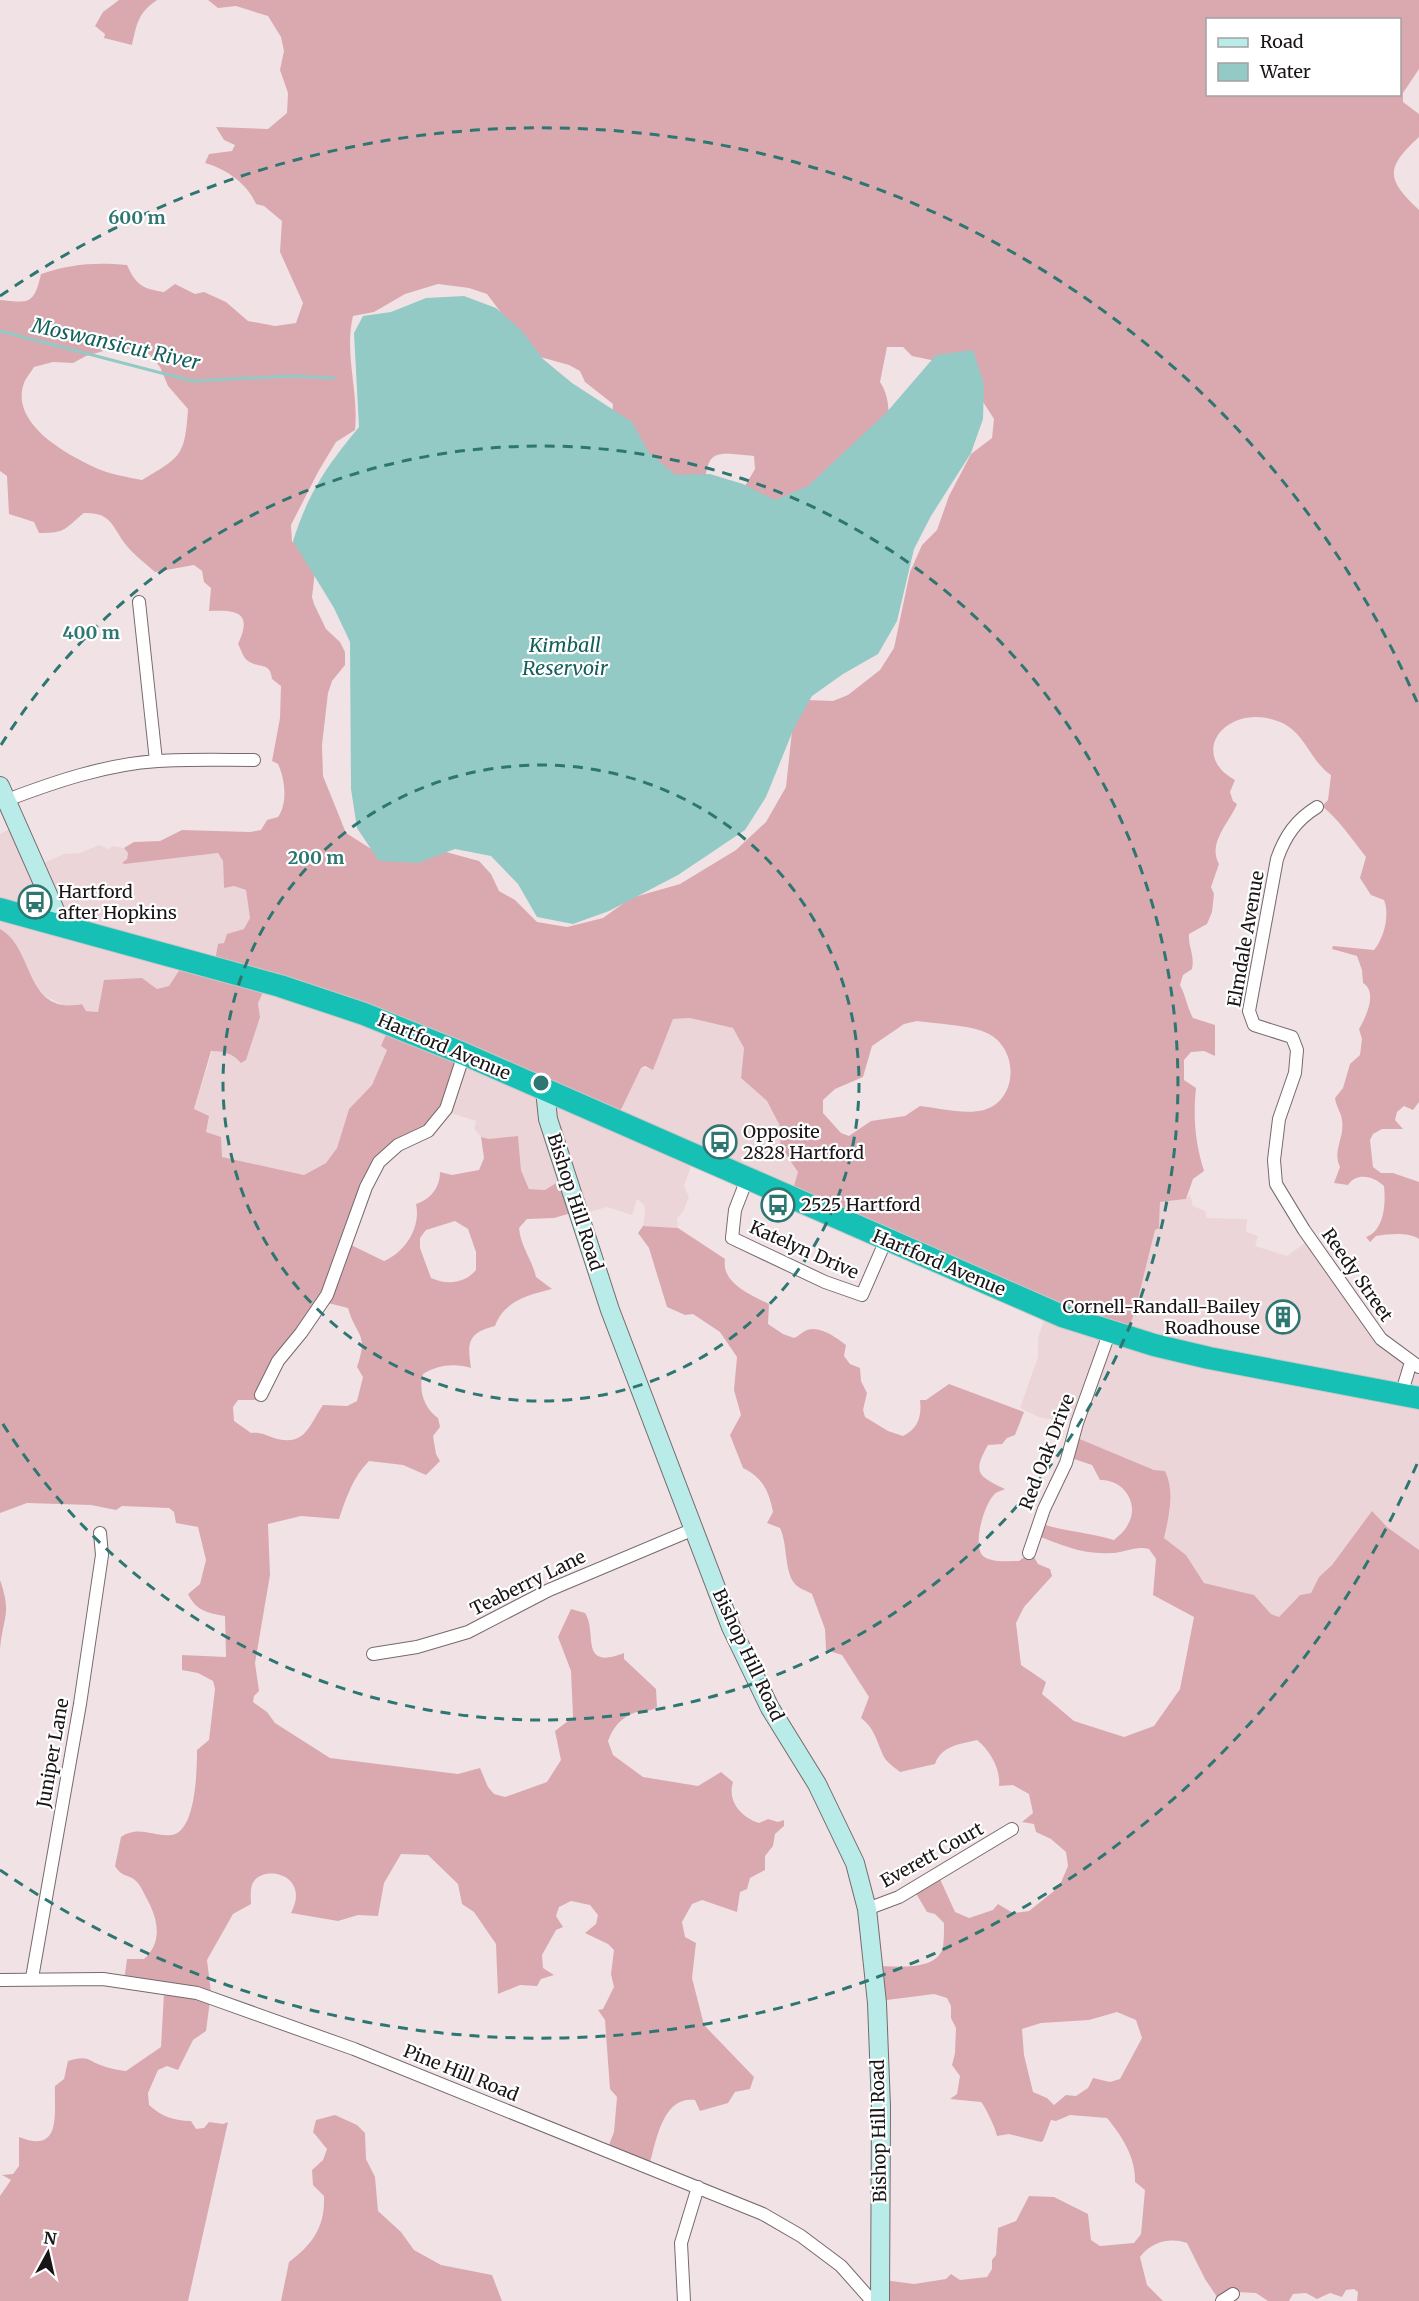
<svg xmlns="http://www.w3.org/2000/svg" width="1419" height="2301" font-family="Merriweather,serif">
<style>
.built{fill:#ecd5d8}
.forest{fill:#daa9b0;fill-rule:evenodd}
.water{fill:#93cac5}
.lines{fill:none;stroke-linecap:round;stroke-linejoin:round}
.stream{stroke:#93cac5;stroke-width:3}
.street-casing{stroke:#766a6b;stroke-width:14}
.secondary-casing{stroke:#766a6b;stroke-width:20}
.highway-casing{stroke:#c8c7c7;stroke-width:24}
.street{stroke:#fff;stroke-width:12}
.secondary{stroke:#b9ece9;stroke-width:18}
.highway{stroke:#16c0b5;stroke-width:22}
.ring{fill:none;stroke:#2e7671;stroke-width:3;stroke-dasharray:10 8}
.labels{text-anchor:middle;stroke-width:4.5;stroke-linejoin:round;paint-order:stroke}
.poi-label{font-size:18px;fill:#191415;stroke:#fff;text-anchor:start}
.street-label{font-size:18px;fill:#191415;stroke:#fff}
.water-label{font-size:20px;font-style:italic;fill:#135f5a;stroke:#fff}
.centre{fill:#2e7671;stroke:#fff;stroke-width:3}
.ring-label{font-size:18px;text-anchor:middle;font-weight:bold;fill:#2e7671;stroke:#fff;stroke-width:4.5;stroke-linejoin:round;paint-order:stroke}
</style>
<rect width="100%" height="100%" fill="#f1e3e5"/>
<path class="built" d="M18,825l21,40 25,-11 16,-1 19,-8 10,4 4,-3 11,2 4,5 -3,11 93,-11 5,8 1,27 10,-2 12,4 4,28 -6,11 -16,5 -14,32 -34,3 -11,17 -12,3 -15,-11 -44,34 -12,-1 -4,-7 -15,3 -24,-12 -14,-20 -12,-28 -17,-18v-95z
M268,982l117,40 2,28 -15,35 -23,24 -12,39 -11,15 -22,12 -83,-18 -27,-47 18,-59h10l12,5 7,7 19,-46 -2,-14z
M690,1018l43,10 6,10 5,10 -3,30 26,23 14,27 -1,18 18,26 -7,24 -96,-41 -11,31 5,11 -6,15 -6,6 1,10 -35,-2 2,-13 -1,-8 -7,-6 -5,16 -25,-8 -25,7 -37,-24 -15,-1 -9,-19 -3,-33 -29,2 -8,-2 -7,-8 2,-8 -31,-10 20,-56 152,63 24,-50 12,1 20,-50z
M1190,1194l3,12 12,5 2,7 40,1 -1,13 12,4 -3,10 32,10 22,-16 51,80 24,30 35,25v175l-32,-23 -55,38 -13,12 -8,16 -11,2 -21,22 -8,-3 -17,-19 -50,-12 -18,-28 -22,-17 6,-26 -1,-32 -4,-9 -11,-1 -79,-33 1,-15 -35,-4 -21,-10 18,-51v-19l10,-29 78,28 9,-26 20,-82 4,-1 1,-26 26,-3z"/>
<path class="forest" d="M119,0h38c-19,13 -20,23 -25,45l-28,-7 1,-4 -10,-8 8,-14z
M208,0h1211v69l-16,24v9l16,12v23c-34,31 -33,42 0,73v892l-6,8 -9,-4 -7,6 -2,8 8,9h-21l-9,5 -3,6 3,27 8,6h12l26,9v57c-11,-7 -30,-5 -43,-3l-6,6 -4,-5c18,-6 20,-33 18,-51 -9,-9 -27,-15 -36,-1l-14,-2 6,-16c-8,-17 5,-29 2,-47 -1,-8 -6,-13 -7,-22l8,-10 7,-24 10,-9 2,-16 -3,-10c7,-12 19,-37 4,-46l-1,-13 -5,-14 -25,-7 1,-3 41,4c10,-12 16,-35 10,-50l-13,-5 -11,-17 6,-21c-14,-18 -27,-37 -44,-51l6,-6 3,-25c-21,-14 -26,-43 -51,-53 -52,-21 -94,31 -45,58l-5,12 3,9 4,3c-7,18 -30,39 -18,60l-8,23 3,7 -2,18 -5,12 -18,10c-1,13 6,21 3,35l-9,6 -3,10c6,11 7,22 13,33l22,7v31l-11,-5 -13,1 -7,8v20l12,8c-3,30 -1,54 8,83l-11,8 -7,20 -26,3 -1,26 -4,2 -20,81 -9,26 -335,-141 7,-24 -18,-26 1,-18 -14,-27 -26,-23 3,-30 -11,-20 -43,-10 -17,1 -20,51 -8,-4 -4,2 -24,50 -147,-62 -25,55 -65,49 -33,83 37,18c21,-9 37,-33 32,-57 15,-5 24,-17 24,-32l12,3 27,-5 5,-12 -3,-21 8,2 29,-3 3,34 8,19 16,1 21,-13 12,34 -24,7 -27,1 -8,9c2,20 13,31 17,49l16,12c-24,6 -48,12 -57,37 -27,7 -28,16 -24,42 -16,-5 -34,-3 -48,6 -5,16 1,34 15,44l2,9 -7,9 3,18 4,7 -14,14 -23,-10 -34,-4c-16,16 -23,37 -30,58l-38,-3 -33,8 2,51 -15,88 4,28 -5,5 -1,6 14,10 8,11 55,35 128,16 22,-6 8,19 6,7 11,3 42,-15 14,-22 -6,-29 18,-14 -2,-46 -13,-34 13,-28 14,4c13,19 -7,58 39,40v6l32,30 1,18c-8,6 -14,2 -23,6 -14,5 -21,15 -26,28l5,14 30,22 55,9 23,-14 12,10c-6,19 8,35 26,41l9,-4 10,3 6,-2v6l-9,8 -2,12 -8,10v14l-15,8 -3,11 -7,3 -3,20 -35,-12 -10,4 -10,18 3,15 11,6 -4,35 12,47 50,52 -4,12 -15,3 -7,11 -28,8 -5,-11c-33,-5 -39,43 -46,66l-42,-16 7,-18 3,-35 -7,-8 -5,-69 -7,-10 5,-1 11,-22 -3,-13 3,-24 -6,-6 -23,-11 11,-9 2,-9 -8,-10 -19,-4 -12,6 -3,9 7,11 -7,3 -14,25 1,13 11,7 -13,4 -4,7 -17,-1 -22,9 -2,-50 -22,-32 -12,-8 -4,-20 -30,-29 -27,-1 -17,29 -6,33 -20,-1 -20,6 -47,-8c21,-40 -31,-50 -39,-28 -2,6 -1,14 -1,19l-18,10 -26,46 4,33 -5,38 -13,9 -15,30 -11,-4 -9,4 -10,23 1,12c12,11 25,16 42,16l5,8 8,-1 5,-6 14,2 5,-2 -40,179h-188v-105l11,-16 -9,-5 11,-1 6,-8v-29c43,17 35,-22 36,-51l9,-7 4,-18c22,-7 20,1 38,6 6,2 13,3 20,4l35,-24 3,-54 -40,-12 3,-22h17c19,-17 14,-40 3,-60 -3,-5 -6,-13 -10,-17 -7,-8 -15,-4 -22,-16l6,-29c18,-12 32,0 50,-2 25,-2 26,-65 26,-85l12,-10 6,-51 -2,-8 -15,-8 -16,-3v-15l44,2 -1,-41c-17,-3 -29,-5 -37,-22l12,-10 6,-24 -8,-33 -22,-4 -2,-11 -5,-4 -47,-2 -6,4 -25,-5 -64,-2 -27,10v-584c35,19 24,87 82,75l4,7 12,1 6,-32 38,-2 15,11 12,-3 11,-17 34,-3 4,-22 6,-1 3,-9 17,-5 6,-11 -4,-28 -12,-4 -10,2 -1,-27 -5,-8 -93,11 -3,-1 5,-4 1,-6 -4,-5 10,-6 26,-1 22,-11 68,2 11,-2 6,-10 11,-3c10,-14 7,-38 0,-53l-6,-3 8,-43 1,-32 -9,-7c-2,-18 -13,-10 -24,-18 -5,-3 -7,-12 -10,-17 15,-32 -1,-34 -29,-33l2,-23 -7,-6 -2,-11 -8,-6 -39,7c-9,-8 -21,-17 -29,-27 -14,-18 -14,-33 -42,-32 -20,16 -17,20 -45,20l-5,-11 -25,-8 -2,-38 -7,-5v-171c29,3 34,5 41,-26 30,-10 54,-12 86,-9 9,20 16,24 37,27l11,-8 20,10 9,-2 22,10 22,19 27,5 21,-3 7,-20 -23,-51 2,-31 -18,-15 -8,-2c-9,-21 -30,-35 -51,-41l4,-9 23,-3 3,-6 -11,-5 -8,-13 52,2 19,-16 1,-20 -8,-23 4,-19 -3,-14 -13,-21 -32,-10 -18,2zM1208,20h192v74h-192zM438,284l31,4 18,6 46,61 36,10 11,6 5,11 28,22 -1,13 74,75 18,3c3,-45 6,-44 50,-39l1,13 -10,17 55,28 86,-61c1,-24 8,-50 -6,-71l7,-35h16l9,9 48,10 34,53 -2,19 -21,16 -22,42 -12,34 -15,15 -12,27 -16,76 -14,22 -32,25 -15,6 -25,-1 -8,9 -8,22 -6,56 -20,35 -30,28 -56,34 -49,14 -28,20 -36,9 -30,-5 -22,-22 -16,-9 -8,-17 -12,-13 -33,-9 -62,5 -38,-24 -23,-57 -1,-31 6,-52 4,-12 13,-16v-13l-5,-10 -14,-13 -12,-25 -2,-7 4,-34 -15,-22 -9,1 -1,-17 27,-53 18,-30 19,-12c4,-38 -11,-76 -2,-114l21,-4 31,-18zM114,348l35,6 11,13 8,19 20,23c-3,47 -7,48 -46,71 -14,-3 -29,-5 -41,-10 -30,-13 -92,-45 -77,-87 2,-5 7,-11 10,-16l19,-5 20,1 13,-7zM268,982l122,43 -9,21 6,4 -15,35 -23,24 -12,39 -11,15 -22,12 -82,-18 -1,-20 -15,-5 3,-16 -15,-7 17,-58c14,0 22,3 30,12l5,-3 14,-43 -2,-14zM917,1021c20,3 56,4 72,13 30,16 29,66 -5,76 -19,5 -45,-2 -64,-4l-15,10 -34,5 -22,15 -8,-3 -18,-20v-13l12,-11 28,-12 9,-31 32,-22zM455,1221l13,8 8,23v18c-12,14 -29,15 -45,8l-11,-30v-10l6,-8zM324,1302l24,6c8,29 21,24 9,59l6,10 -6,24 -10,5 -24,-1c-15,22 -18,42 -49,33 -9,-3 -13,-6 -23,-5l-17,-12 -1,-14 5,-7h18l5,-6z
M643,1226l35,2 47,31c-4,24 26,36 44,45l-1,20 15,10 11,4c5,-2 8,-6 13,-8 13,-5 30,8 39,15l-2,11 6,8 10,4 1,13 6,12 -4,17 2,7 23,14 15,5c15,-7 19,-20 17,-36h6l23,-16 75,28 -9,23 -8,3 -5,6 -14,1c-16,28 -10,31 17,44 -4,2 -10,3 -12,7 -9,10 -20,47 -11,59 7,8 26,6 37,6l12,-9 7,12 12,5 2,7 -28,31 -8,16 5,42 25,17 -4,12 32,27 50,16 30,-11 26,-37 14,-72 -41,-22 3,-36 -7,-10c-11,-4 -26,4 -38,4 -27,2 -50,-8 -75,-18l4,-12c24,9 49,9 74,17 4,-4 11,-9 13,-14 14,-21 -3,-47 -27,-46l-8,-15 -21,-7 4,-21 79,33 11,1c10,20 4,46 -1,67l22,17 18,28 50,12 17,19 8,3 21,-22 11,-2 8,-16 13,-12 40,-54 15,16 32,23v751h-62l1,-9 -4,-3 -8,1 -4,7 -12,-4 -13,6 -11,-6 -13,1 -4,7h-21l-12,-8 -21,-1 -16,8 -14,-21 -18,-36c-17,-6 -36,-1 -47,14l7,28 16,16h-282l3,-21 30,4 32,-5 5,-5 9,6 27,-3 5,-8v-9l4,-5 2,-27 18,-7 13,-25 25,1 34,17 3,26 9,6 34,-3 7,-9 4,-44 -10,-8c1,-24 -13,-46 -28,-64l-37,-3 -14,6 -5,-1 -8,21 -2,1 -32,-8 -12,2c-1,-7 -12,-30 -16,-34l-31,-3 7,-5 3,-18 -8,-11 3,-12 1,-25 -5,-10v-12l-4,-8 -13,-4 -55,7 -4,-35c20,0 62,6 68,-19 1,-7 1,-16 1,-24l-9,-9 -8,-2 -13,-22 26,-11 15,33 14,6 24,-8 5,-6 15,9 16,-2 30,-24 9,-21 -2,-14 -15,-13 -15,-7 -2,-8 -12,-2 11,-9 -4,-19 -16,-9 -14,1c2,-16 -9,-36 -22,-46 -17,4 -36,6 -42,24l-35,8c-5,-4 -15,-11 -17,-17 -6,-13 -9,-28 -22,-37l8,-21 -27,-42 -16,-5 -1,-21 -13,-35c-5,-3 -14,-6 -17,-10 -11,-12 -7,-39 -15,-56l-13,-5 6,-11c-4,-21 -11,-35 -30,-44l-13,-33 11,-20 -7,-25 3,-33 -17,-25 -27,-18 -8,1 -18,-8 -18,-59 -11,-15zM1117,2012l19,8 6,18 -22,41 -10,3 -17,-4 -5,10 -12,8 -10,-1 -12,10 -7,-7 -14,-6 -9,-37 -2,-26 19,-6 48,-3z
M0,1580c12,34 3,36 0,70z
M335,2115l22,10 8,8 1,26 9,18 3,34 23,21 13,18 27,15 51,10 10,26h-221l8,-39c24,-18 36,-35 35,-66l-11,-11 -1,-15 11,-10 4,-11 -14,-17 3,-12z"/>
<path class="water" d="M464,296l32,12 26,23 21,28 29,24 60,39 17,31 27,22 34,-1 33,10 32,16 33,-14 78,-73 50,-58 37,-5 11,34 -1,35 -12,34 -40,63 -17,33 -17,72 -19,33 -35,20 -31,22 -18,32 -28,69 -21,33 -67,45 -69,36 -36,13 -36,-7 -19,-33 -27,-28 -36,-7 -37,14 -39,-2 -22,-33 -6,-39 -1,-147 -16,-34 -41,-67c16,-49 33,-74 66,-114l-5,-94 9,-17 28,-4 35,-14z"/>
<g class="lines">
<path class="stream" d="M0,331l192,50 100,-5 42,2"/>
<g class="street-casing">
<path id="street" d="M139,602l17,159
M7,800c47,-18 100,-36 151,-39 32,-2 64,-1 96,-1
M1317,807c-21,13 -32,29 -40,52l-28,152 5,14 38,12 5,13 -2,23 -16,46 -5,41 2,24 28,46 77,109 38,28
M747,1179l-12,31 -3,28 93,44 37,13 24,-55
M261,1395l17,-34 23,-28 26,-38 39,-108 13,-25 19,-17 30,-14 18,-22 18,-55
M1401,1395l10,-33
M1029,1553l15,-44 22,-46 11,-40 33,-92
M373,1654l44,-7 51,-15 81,-42 145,-61
M867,1909l32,-12 113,-68
M32,1978l48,-274 22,-149 -2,-22
M0,1980l103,-1 94,14 157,56 409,165 38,22 40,30 31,35
M684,2301l-3,-58 17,-56
M1222,2301l11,-7"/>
</g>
<g class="secondary-casing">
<path id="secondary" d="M0,786l61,138
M545,1090l3,29 62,191 121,317 39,81 47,76 38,79 12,46 10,94 4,104 -1,194"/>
</g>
<g class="highway-casing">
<path id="highway" d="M0,909l280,77 84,28 100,40 598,262 92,29 55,13 210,40"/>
</g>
<use href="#street" class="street"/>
<use href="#secondary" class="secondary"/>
<use href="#highway" class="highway"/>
</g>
<g class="ring">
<circle cx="541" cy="1083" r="318"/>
<path d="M1 745A637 637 0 1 1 1 1421"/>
<path d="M1417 1464A955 955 0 0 1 0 1870M0 296A955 955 0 0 1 1417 702"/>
</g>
<defs>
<g id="bus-ring" transform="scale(1.725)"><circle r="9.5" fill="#fff" stroke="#2e7671" stroke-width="1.5"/><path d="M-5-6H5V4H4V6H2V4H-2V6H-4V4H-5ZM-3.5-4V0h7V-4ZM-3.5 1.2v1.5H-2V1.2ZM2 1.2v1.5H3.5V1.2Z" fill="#2e7671"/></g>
<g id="building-ring" transform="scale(1.725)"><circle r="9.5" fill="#fff" stroke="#2e7671" stroke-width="1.5"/><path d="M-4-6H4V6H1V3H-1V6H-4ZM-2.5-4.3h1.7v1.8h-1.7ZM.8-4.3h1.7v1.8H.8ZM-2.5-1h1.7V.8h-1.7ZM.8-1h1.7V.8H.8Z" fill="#2e7671"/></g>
</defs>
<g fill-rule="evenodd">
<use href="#bus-ring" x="35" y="902"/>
<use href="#bus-ring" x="720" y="1142"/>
<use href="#bus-ring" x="778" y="1205"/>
<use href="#building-ring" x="1283" y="1317"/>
</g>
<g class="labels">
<g class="poi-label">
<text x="58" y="898">Hartford<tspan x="58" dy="21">after Hopkins</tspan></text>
<text x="743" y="1138">Opposite<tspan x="743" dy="21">2828 Hartford</tspan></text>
<text x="801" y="1211">2525 Hartford</text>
<text x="1260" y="1313" text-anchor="end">Cornell-Randall-Bailey<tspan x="1260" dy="21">Roadhouse</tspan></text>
</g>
<g class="street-label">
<text transform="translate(1246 939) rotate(-80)" y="6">Elmdale Avenue</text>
<text transform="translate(444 1047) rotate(23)" y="6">Hartford Avenue</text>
<text transform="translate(575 1202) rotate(72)" y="6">Bishop Hill Road</text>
<text transform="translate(804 1250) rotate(24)" y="6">Katelyn Drive</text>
<text transform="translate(939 1263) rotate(23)" y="6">Hartford Avenue</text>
<text transform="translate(1357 1275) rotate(55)" y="6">Reedy Street</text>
<text transform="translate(1047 1452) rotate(-69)" y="6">Red Oak Drive</text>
<text transform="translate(528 1583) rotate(-26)" y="6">Teaberry Lane</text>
<text transform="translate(748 1655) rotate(65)" y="6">Bishop Hill Road</text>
<text transform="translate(53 1753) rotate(-80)" y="6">Juniper Lane</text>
<text transform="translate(932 1855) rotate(-29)" y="6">Everett Court</text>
<text transform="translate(461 2073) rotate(22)" y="6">Pine Hill Road</text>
<text transform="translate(879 2131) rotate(-91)" y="6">Bishop Hill Road</text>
</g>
<g class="water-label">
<text transform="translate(116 344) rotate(13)" y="7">Moswansicut River</text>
<text x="565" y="652">Kimball<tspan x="565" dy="23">Reservoir</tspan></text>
</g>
</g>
<circle cx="541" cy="1083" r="9" class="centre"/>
<g class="ring-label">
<text x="137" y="224">600 m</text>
<text x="91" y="639">400 m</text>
<text x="316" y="864">200 m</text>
</g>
<rect x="1206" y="18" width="195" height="78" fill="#ffffff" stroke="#a3a1a1" stroke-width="1.5"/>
<rect x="1218" y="38" width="30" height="9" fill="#b9ece9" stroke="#a3a1a1" stroke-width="1.5"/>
<text x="1260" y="48" font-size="18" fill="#191415">Road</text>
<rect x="1218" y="63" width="30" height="18" fill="#93cac5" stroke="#a3a1a1" stroke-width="1.5"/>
<text x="1260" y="78" font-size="18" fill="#191415">Water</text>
<g transform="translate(48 2253) rotate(8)" stroke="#ffffff" stroke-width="4.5" paint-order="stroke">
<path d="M0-4.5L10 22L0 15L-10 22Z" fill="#191415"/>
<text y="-9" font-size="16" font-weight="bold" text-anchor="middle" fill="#191415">N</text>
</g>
</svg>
